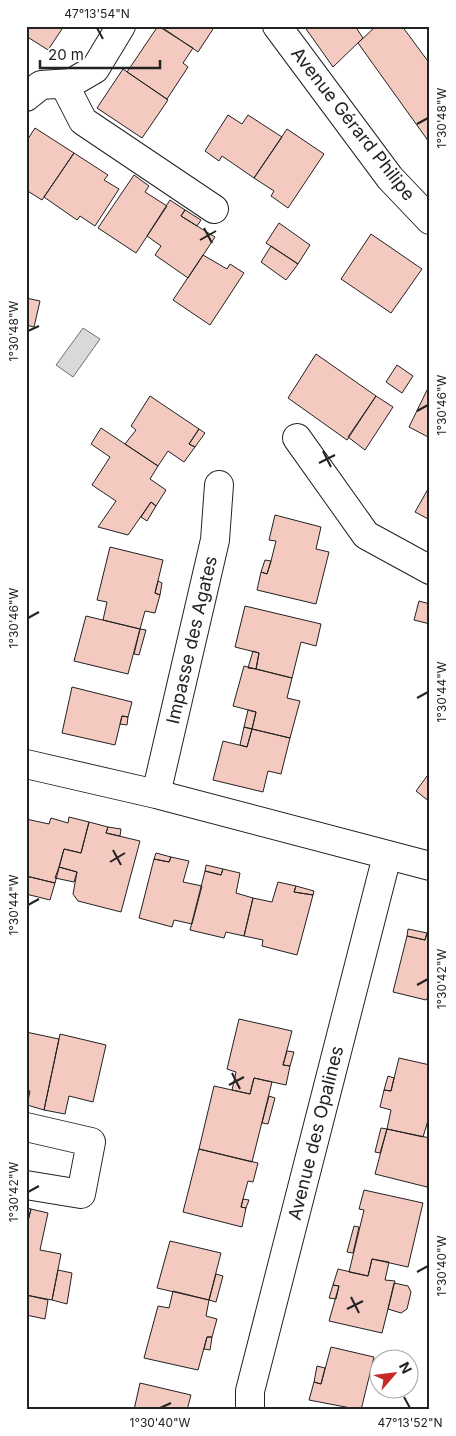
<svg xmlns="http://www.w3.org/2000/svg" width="456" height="1436" font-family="Inter,sans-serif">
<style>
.water{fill:#d9d9d9;stroke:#6f6f6f}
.building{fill:#f3c9c0;stroke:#222}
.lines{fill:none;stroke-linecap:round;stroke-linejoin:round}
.minor-casing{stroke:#222;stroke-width:30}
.minor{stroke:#fff;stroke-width:28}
.ticks{fill:none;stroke:#222;stroke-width:2}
.labels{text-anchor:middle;stroke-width:4;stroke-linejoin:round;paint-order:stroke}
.street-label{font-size:18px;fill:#222;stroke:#fff}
.neatline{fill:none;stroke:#222;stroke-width:2}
.ticks-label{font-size:12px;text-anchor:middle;fill:#222}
</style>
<rect width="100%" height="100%" fill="#fff"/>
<path class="water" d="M83,328l17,11 -27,38 -17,-12z"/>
<path class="building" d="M26,26h38l-16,24 -22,-14z
M158,26l35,22 -10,15 5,4 -21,32 -40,-27z
M160,26h55l-17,26z
M304,26h51l8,12 -30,29z
M376,26h26l28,38 -1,78 -71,-99z
M123,69l45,31 -26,38 -45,-30z
M228,115l14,9 6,-9 34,22 -28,41 -32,-22 -3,5 -14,-10z
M35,128l39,25 -32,47 -16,-10v-48z
M287,129l37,25 -36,54 -17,-12 3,-5 -20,-13z
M74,153l34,22 -4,5 15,9 -24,37 -15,-10 -3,4 -33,-23z
M134,175l15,11 -4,6 22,14 -31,47 -38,-25z
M170,200l15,10 -4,6 34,21 -27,41 -33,-23 6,-9 -14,-10z
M185,210l16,10 -4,6 -16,-10z
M279,223l31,22 -12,19 -32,-21z
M371,234l51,35 -31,44 -50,-34z
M271,246l27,18 -12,16 -25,-18z
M203,255l24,14 3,-5 14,9 -34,52 -37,-25z
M26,298l14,3 -6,26 -8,-2z
M316,354l60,42 -29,44 -59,-42z
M397,365l16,11 -11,17 -16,-11z
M430,384v54l-21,-11z
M150,396l49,33 -10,15 6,3 -11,15 -16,-11 -10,15 -33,-22 11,-14 -5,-4z
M376,396l17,11 -28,43 -17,-13z
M101,428l57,38 -8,13 16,11 -10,16 -5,-4 -23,33 -30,-8 18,-26 -24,-16 18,-28 -19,-13z
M199,429l6,4 -10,14 -6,-3z
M428,489l2,1v30l-15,-8z
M151,502l5,4 -9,15 -6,-4z
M275,515l46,12 -5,22 13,3 -13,52 -59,-14 4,-18 6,2 4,-13 5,-20 -7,-1z
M110,547l53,13 -8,33 5,2 -5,18 -10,-2 -5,18 -37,-9 4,-18 -10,-2z
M265,560l6,1 -4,13 -6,-2z
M158,581l4,2 -2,12 -5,-2z
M419,601l11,3v20l-16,-4z
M245,606l76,18 -5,22 -15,-4 -9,36 -36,-9 3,-16 -24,-6z
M86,616l54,13 -12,45 -54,-13z
M140,629l6,1 -7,25 -5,-1z
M253,651l6,2 -3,16 -8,-1z
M244,666l48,12 -5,20 13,3 -10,37 -38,-9 4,-17 -23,-6z
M72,687l60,15 -4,15 -6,-1 -7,29 -53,-12z
M248,710l8,2 -4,17 -8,-2z
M122,716l6,1 -1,8 -7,-1z
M244,727l8,2 -5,18 -7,-2z
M252,729l38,9 -9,36 -13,-3 -5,21 -50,-12 10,-39 24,6z
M430,772v30l-14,-11z
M69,817l20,5 -8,31 -17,-4 -9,34 -29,-7v-57l23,5 2,-6 17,5z
M89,822l19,5 -2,6 34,8 -19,71 -43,-11 -5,-7 4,-22 -18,-5 5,-18 17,4z
M108,827l13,2 -1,7 -14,-3z
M156,853l15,4 -2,5 -15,-3z
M171,857l18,4 -6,21 19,4 -10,38 -18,-4 -2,7 -33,-9 15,-59 15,3z
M206,865l17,4 -2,6 -16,-4z
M59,867l18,5 -3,10 -19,-4z
M223,869l17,4 -4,20 17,5 -9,38 -18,-4 -2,6 -34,-8 15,-59 16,4z
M26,876l29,7 -5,17 -24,-6z
M278,882l18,4 -2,6 19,3 -16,60 -35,-9 1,-6 -19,-4 9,-38 19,4z
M296,886l18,5 -1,4 -19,-3z
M408,929l19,4 -2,7 -18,-4z
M427,933l3,1v60l-4,6 -33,-8 14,-56 18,4z
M239,1019l53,12 -9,34 7,1 -4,19 -32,-7 -4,16 -18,-4 4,-18 -9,-3z
M26,1032l33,7 -15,71 -17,-5 3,-14 -4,-1z
M60,1034l46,11 -13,57 -24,-6 -4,18 -21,-4z
M287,1051l7,1 -4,14 -7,-1z
M399,1058l31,7v49l-7,23 -36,-8 4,-19 -11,-3 4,-17 7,1z
M388,1076l6,2 -3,13 -7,-1z
M254,1078l18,4 -20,80 -53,-13 15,-63 36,8z
M269,1096l6,2 -7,26 -6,-1z
M381,1128l6,1 -7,24 -5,-1z
M387,1129l43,9v39l-3,10 -52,-13z
M199,1149l59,14 -5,19 -5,-1 -5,18 -2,8 5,1 -4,19 -59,-15z
M364,1190l59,13 -15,64 -36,-8 -4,17 -19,-4 15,-62 -5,-1z
M243,1199l6,1 -3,8 -5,-1z
M26,1208l5,1 -5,20z
M31,1209l17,4 -8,37 21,4 -9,46 -26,-5v-66z
M354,1226l5,1 -6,26 -6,-1z
M170,1241l51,12 -12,47 -52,-12z
M372,1259l17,3 -4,18 10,1 -13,52 -53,-12 10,-35 -6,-1 5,-16 30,7z
M58,1270l14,3 -5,31 -15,-4z
M216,1274l7,2 -7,26 -7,-2z
M394,1283l14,3 3,6 -4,17 -6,4 -13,-4z
M333,1285l6,1 -3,13 -7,-1z
M173,1291l36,9 -3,16 11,3 -5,18h-5l-9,33 -54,-12 14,-52 11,2z
M26,1295l22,5 -3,19 -19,-4z
M207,1337h5l-2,13 -6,-1z
M331,1347l43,10 -13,53 -52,-10 5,-18 7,2z
M317,1366l8,2 -4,16 -7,-2z
M140,1383l51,12 -4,15h-53z"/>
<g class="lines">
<g class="minor-casing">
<path id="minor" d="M277,26l113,152 40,42
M64,84l19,37 131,88
M26,97l15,-12 30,-2 24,-14 26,-43
M297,438l69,97 64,35
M26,764l130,30 274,72
M156,794l59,-254 4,-55
M26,1127l65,15 -10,52 -55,-9
M250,1410v-19l137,-535"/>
</g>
<use href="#minor" class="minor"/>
</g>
<path class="ticks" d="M97,28l6,11M417,124l11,-6M204,228l8,15M200,240l16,-9M28,331l11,-5M417,411l11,-6M323,451l8,16M319,463l16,-8M28,618l11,-6M417,698l11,-6M113,850l8,15M110,862l15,-9M28,905l11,-6M417,985l11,-6M232,1073l8,16M229,1085l15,-8M28,1192l11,-6M417,1272l11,-6M351,1297l8,16M347,1309l16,-8M404,1397l6,11M160,1408l11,-5"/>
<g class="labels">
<g class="street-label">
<text transform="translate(353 124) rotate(52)" y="6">Avenue Gérard Philipe</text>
<text transform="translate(192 640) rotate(-77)" y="6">Impasse des Agates</text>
<text transform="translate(316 1133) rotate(-76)" y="6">Avenue des Opalines</text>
</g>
</g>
<rect width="456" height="1436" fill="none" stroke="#ffffff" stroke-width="55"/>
<g transform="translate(394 1374) rotate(62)"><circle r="24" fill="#ffffff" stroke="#a7a7a7"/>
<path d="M0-4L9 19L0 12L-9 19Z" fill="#c62828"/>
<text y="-8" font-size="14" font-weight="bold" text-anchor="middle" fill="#222222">N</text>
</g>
<path d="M40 60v8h120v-8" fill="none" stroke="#222222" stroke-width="2.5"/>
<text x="48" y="60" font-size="15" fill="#222222" stroke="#ffffff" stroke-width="4" paint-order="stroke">20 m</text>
<rect x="28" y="28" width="400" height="1380" class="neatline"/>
<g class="ticks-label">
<text x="97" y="18">47°13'54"N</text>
<text transform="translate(442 118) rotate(-90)" y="4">1°30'48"W</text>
<text transform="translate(14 331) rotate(-90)" y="4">1°30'48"W</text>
<text transform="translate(442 405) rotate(-90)" y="4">1°30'46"W</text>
<text transform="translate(14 618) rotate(-90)" y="4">1°30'46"W</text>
<text transform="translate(442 692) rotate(-90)" y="4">1°30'44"W</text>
<text transform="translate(14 905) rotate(-90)" y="4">1°30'44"W</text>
<text transform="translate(442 979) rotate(-90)" y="4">1°30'42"W</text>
<text transform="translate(14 1192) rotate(-90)" y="4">1°30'42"W</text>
<text transform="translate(442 1266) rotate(-90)" y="4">1°30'40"W</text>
<text x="160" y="1427">1°30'40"W</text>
<text x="410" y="1427">47°13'52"N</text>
</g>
</svg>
